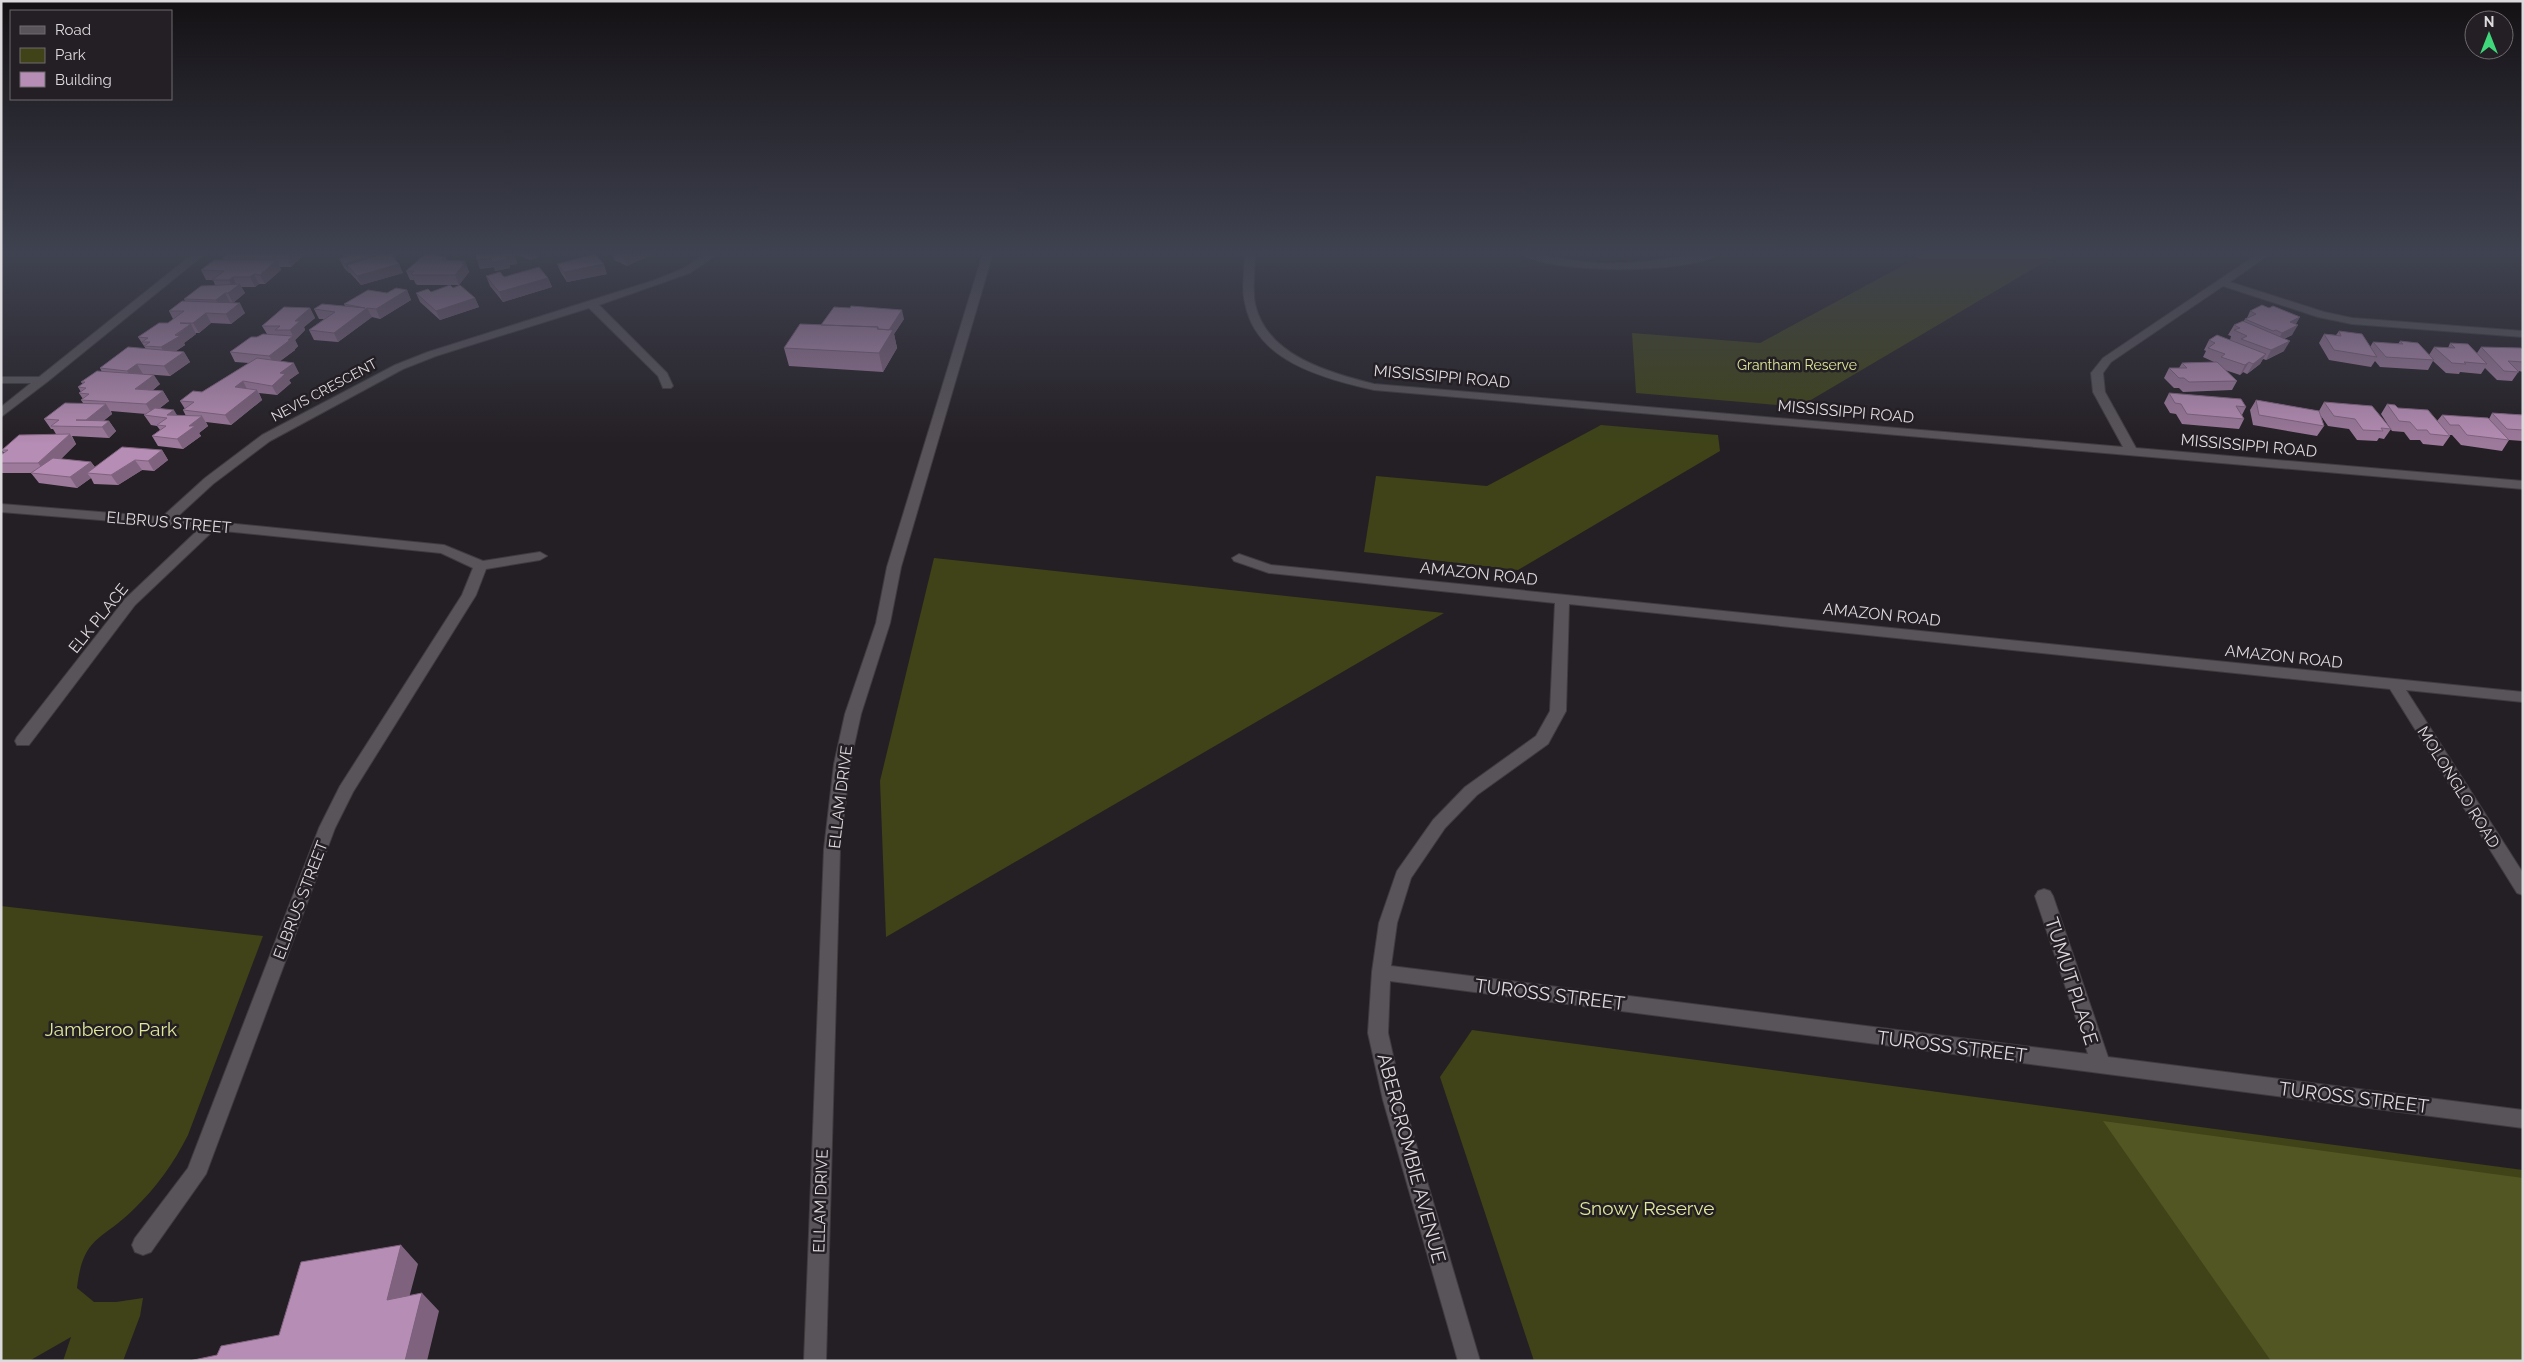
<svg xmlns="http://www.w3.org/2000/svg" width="2524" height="1362" font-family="Raleway,sans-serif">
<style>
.green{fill:#3f4317}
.forest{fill:#515623}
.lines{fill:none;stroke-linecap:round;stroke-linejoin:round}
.minor-casing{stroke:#3f3b3f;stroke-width:2}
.tertiary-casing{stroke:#3f3b3f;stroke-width:2}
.minor{fill:#595459;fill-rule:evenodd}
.tertiary{fill:#595459;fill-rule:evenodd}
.wall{fill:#9d799b}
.shaded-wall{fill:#7f637e}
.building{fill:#b68db4;stroke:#7f637e}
.labels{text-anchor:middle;stroke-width:5;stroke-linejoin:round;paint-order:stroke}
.far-park-label{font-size:14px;fill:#dfe998;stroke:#241f24}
.far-street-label{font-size:14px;fill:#dddadd;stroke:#241f24}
.street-label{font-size:16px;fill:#dddadd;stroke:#241f24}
.near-street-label{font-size:19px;fill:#dddadd;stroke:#241f24}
.near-park-label{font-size:19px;fill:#dfe998;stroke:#241f24}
</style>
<rect width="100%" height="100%" fill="#241f24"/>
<path class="green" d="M1926,253h134l-261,154 -163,-14 -4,-60 128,10z
M1601,425l117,10 2,16 -202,119 -154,-18 12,-76 111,10z
M934,558l510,55 -558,324 -6,-156z
M1,906l262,30 -75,199c-14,28 -32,53 -55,75 -33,32 -50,26 -56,78l17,14h22l27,-4 -3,18 -17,45h-60l8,-24 -42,24h-28z
M1472,1030l1051,140v191h-989l-94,-284z"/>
<path class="forest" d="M2103,1121l420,57v183h-252z"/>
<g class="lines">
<g class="minor-casing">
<path id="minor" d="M194,253h12l-159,129 -46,35v-10l30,-24h-30v-6h38z
M707,253h12l-29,20 -91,32 68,68 6,13 -2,2h-8l-5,-12 -69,-68 -153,48 -33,13 -133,72 -57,43 -37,34 268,27 39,16 57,-9 7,4 -7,4 -54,9 -10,26 -123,197 -18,36 -129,346 -55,78 -8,3 -8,-3 -3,-7 3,-7 53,-70 131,-340 21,-42 122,-191 11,-27 -32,-15 -227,-23 -79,75 -106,140h-12l-2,-4 2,-4 108,-138 75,-71 -199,-16v-8l161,13 43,-39 57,-43 133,-70 33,-13 227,-72 27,-11z
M1245,253h10c0,17 -3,34 0,51 12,52 73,68 119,80l749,63 -30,-55 -2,-19 12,-15 156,-105h12l-41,29 94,30 28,6 171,13v6l-171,-13 -34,-7 -95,-31 -112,76 -8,11 2,19 31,56 387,33v8l-1149,-99c-50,-12 -118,-28 -129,-87 -4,-16 0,-33 0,-50z
M1521,253c17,0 33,5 50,7 16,3 33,4 50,3 34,0 66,-10 100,-10 -27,21 -173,22 -200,0z
M1239,554l32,11 1252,127v10l-117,-12 117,183v22l-6,-2 -127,-204 -821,-85 -3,107 -18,33 -71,51 -32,33 -34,50 -14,45 -6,43 697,88 -53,-158 3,-5 6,-2 6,2 3,5 55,161 415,53v18l-1133,-147 -2,52 15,67 77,261h-22l-75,-261 -15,-67 4,-61 7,-49 18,-52 36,-51 32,-33 71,-51 14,-25 5,-108 -286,-30 -35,-12 -2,-3z"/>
</g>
<g class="tertiary-casing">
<path id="tertiary" d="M983,253h10l-92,314 -11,56 -29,91 -11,50 -10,85 -14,512h-22l20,-512 10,-85 11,-50 31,-91 11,-56z"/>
</g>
<use href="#minor" class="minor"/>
<use href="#tertiary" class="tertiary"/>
</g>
<path class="wall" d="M230,253h76l-15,14h-11l1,3 -16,14h-6l-4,3h-14l4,6 -12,10 12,10 -14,11 -20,-1 -12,10h-4l1,1 -12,9 1,2 -9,6 8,1 6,10 -20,14 -27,-2 17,10 -7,6 10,1 6,10 -9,7 17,7 9,1 -3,-6 2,-1 -5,-8 22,-9 47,-29 -14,-1 -5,-10 27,-15 10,-3 -5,-8 48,-18 5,10 -11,9 1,3 -10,10 3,6 -3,3v1l-15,11 19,12 -10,7 2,3 -14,12 -18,-2 3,7 -31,25 -25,-3 2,4 -9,7 2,3 -18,13 -25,-3 -6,-10 8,-6 -3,-4 -6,-1 -7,-10 2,-1 -35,-3 1,3 -9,7h6l7,10 -7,7 -37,-2 4,8 -15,15 30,3 4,5 67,-17 6,10 -14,11 -12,-1 -24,15 -24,-1 -3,-6 -14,10 -38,-5 -8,-10h-30v-18l3,-2 -2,-3 54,-16 -3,-5h-2l-7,-10 39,-16 -2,-3 2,-1 -4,-6 2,-1 -3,-5 5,-3 -2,-2 21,-10 -2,-4 46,-19 -8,-12 30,-14 5,-4 -4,-8 16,-10 -1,-2 31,-14 -2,-5h-7l-5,-10 23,-10 -1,-2z
M341,253h53l2,5 -2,1 5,5 4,9 -42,12 -11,-12h-1l-5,-5 -5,-9 5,-1z
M476,253h61l2,4 -9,3 -10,-4h-5l2,8 -7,1v3l-15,3 -1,-4 -14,2z
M612,253h43l-28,13 -13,-6z
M440,256l5,1 2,3 18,1 4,11 -10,13h-42l-2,-2 -1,-3h-4l-4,-9z
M557,264l50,10 -40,8 -6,-9z
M486,276l62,2 4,9 -49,15 -13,-16z
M407,290l4,10 -31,19 -8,-2 -34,25 -24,-2 -5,-10 15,-11h-5l-5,-10 31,-3 -1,-2 43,-11z
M431,292l44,6 4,9 -39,13 -20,-18 -4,-9z
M850,308l54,11 -10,15 3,14 -14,24 -94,-6 -5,-18z
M2250,311l46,13 -4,11 -8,4v12l-18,9 -3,-1 -3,5 -13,10 -4,-2 -3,3 -15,-5 12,11 -5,9 -49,2 -4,-4h-5l-10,-10 5,-10h10l3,-5 32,-1 -11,-5 3,-6 -2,-1 5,-10h21l1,-4 -3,-1 6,-10 9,-3 2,-3 2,-1z
M2339,331l31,16 3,-5 25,2 2,-3 29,14 5,-8 14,1 2,-5 27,10 4,-6 42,3v22l-4,-1 -7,10 -15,-1 -12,-12 -4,6 -21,-2 -1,2 -13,-1 -13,-12 -5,9 -48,-3 -5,-6 -4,6 -42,-7 -10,-17 5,-9 12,1z
M2169,393l77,14 -4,8 2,4 -5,10 -57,-5 -6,-10 -6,-1 -6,-10z
M2256,400l63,11 5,-9 67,27 -7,10 -5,-1 -2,3 -20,-1 -8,-11 -21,-3 -7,-10 3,10 -7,10 -64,-11 -3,-15z
M2387,404l50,17 5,-6 47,4 3,-6 31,2v26l-14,-1 -7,11 -41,-6 -9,-10h-3l1,1 -7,10 -20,-2 -3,-4h-10l-6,-8 -12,-1 -11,-17z"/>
<path class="shaded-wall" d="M292,253h14l-15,14 -4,-9z
M377,253h17l2,5 -43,14 -6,-7 3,8h-1l-4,-9z
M513,253h6l1,3h-5l2,8 -7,1v3l-15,3 -1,-4 -14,2 -3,-9 29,-4z
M527,253h10l2,4 -9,3z
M631,253h24l-28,13 -3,-9z
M277,260l4,10 -16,14 -5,-9z
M465,261l4,11 -10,13 -4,-10 7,-11z
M399,264l4,9 -42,12 -4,-9z
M604,264l3,10 -40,8 -3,-10z
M254,274l5,10 -4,3 -5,-10z
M233,277l4,9 3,-2 5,9 -12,10 -5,-10 5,-4 -4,-9z
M548,278l4,9 -49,15 -4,-10z
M407,290l4,10 -31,19 -4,-10z
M225,293l5,9 -9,8 -5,-10z
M475,298l4,9 -39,13 -4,-9z
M240,303l5,10 -14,11 -5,-10z
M310,308l5,10 -11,9 1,3 -10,10 3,6 -3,3v1l-20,15 -6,-9 24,-20 -3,-6 5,-9z
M367,308l5,9 -34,25 -4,-9z
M902,310l2,9 -10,15 3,14 -14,24 -4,-19 9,-22z
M206,313l5,10 -12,10 -6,-10z
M2300,317l-5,9 3,-1 -6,10 -15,7 5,-9 8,-11z
M191,324l5,10 -12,9 1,2 -18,12 -6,-10z
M2290,341l-6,10 -18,9 5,-10z
M184,352l6,10 -20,14 -6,-10z
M2266,354l-6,10 -13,10 6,-10z
M2249,362l-6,10 -3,3 5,-10z
M294,363l5,10 -10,7 2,3 -14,12 -5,-9 8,-13z
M137,364l6,10 -9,6 -7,-9z
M154,375l6,9 -19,15 -6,-10z
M243,381l5,10 -13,-4z
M257,390l5,10 -31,25 -6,-10z
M163,391l6,10 -17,13 -6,-10z
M106,404l6,10 -16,13h-5l-5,-7z
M174,410l6,10 -13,-5z
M202,416l6,10 -9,7 2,3 -18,13 -6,-10 12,-13z
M109,421l7,10 -7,7 -7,-11z
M70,434l6,10 -30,29 -8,-10z
M162,450l6,10 -14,11 -6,-10z
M135,460l7,10 -24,15 -7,-10z
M91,462l7,10 -11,1 4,5 -14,10 -7,-11z
M401,1245l17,19 -14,53 -17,-17z
M422,1293l17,18 -12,50h-22z"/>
<path class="building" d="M230,253h62l-5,5h-64z
M345,253h32l-32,11 -6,-5 9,-3z
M386,253h3l10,11 -42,12 -10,-11z
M476,253h37v1l-7,2 1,3 -15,3 -1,-4 -14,2z
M616,253h15l-7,4z
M425,254l14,1 -1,1 7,1 -4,3 24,1 -3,3 3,-1 -10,12h-42l-2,-1 3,-3h-8z
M595,254l9,10 -40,8 -7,-8z
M214,260h63l-17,15 -6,-1 -4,3h-17l-4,3h-17l12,-9 -23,-1z
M539,267l9,11 -49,14 -13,-16 14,-4 4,5z
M240,284l-12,9h-3l-9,7 -32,-1 17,-13z
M450,285l3,3 7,-3 15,13 -39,13 -20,-18 12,-4 3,3z
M396,288l11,2 -31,19 -9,-1 -33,25 -25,-3 26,-18 -21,-3 8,-5 43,4 -21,-4 24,-14 19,3z
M182,301l58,2 -14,11 -20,-1 -13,10h-13l11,1 -16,11 5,1 -19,11 -17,-1 6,-4h-8l6,-4 -10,-1 21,-14h9l16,-12h-15z
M2262,305l7,3 4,-2 27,11 -10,5 8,3 -16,8 -6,-3 -3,1 -28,-12 11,-5 -6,-3z
M851,306l51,4 -13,20 -11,-1v-2l-57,-2 13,-18 16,1z
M284,307l26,1 -15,13h5l-10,9h-15l5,-4h-18z
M2243,321l47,20 -19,9 -30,-11 6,-3 -13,-6 6,-2 -6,-3z
M800,324l78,3 -1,2 16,1 -14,23 -95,-5z
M2339,331l23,3 15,23 -43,-7 -10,-16 17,2z
M263,334l30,2 -5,4h2l-21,16 -39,-4 21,-15h6z
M2217,335l49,19 -13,10 -4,-2 -4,3 -24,-8 4,-3 -17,-6 7,-5 -6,-3z
M2400,341l18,2 16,17 -48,-3 -13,-15 30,2z
M2450,343l18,1 19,20 -23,-2 2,2 -14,-1 -18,-16 21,1z
M128,347l56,5 -20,14 -27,-2 -10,7 -27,-3z
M2481,347l40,1 2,2v12l-15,-1 11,11 -15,-1z
M257,358l37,5 -14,10 5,1 -13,12 -29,-5 -8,6 22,3 -32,25 -42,-5 11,-8 -14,-1 13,-10 9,1z
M2217,362l20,19 -48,1 -5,-4h-5l-10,-10h18l-5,-5z
M97,371l57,4 -19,14 28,2 -17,13 -65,-4 8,-6 -10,-1 7,-5 -8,-1 7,-5h-4z
M2169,393l72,6 5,8 -10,-1 8,13 -57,-5 -6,-10 -6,-1z
M2256,400l63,11 5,15 -65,-11z
M2324,402l48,4 19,23 -10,-1 2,3 -20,-1 -8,-11 -21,-3z
M65,403l41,1 -20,16h-10l33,1 -7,6 -51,-1 8,-6 -15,-1z
M2387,404l8,1 3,3 30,2 22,26 -20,-2 -3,-4h-10l-7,-8 -11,-1z
M155,408l19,2 -7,5 35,1 -13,10h6l-18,13 -25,-3 14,-10 -9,-1 10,-7 -23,-3z
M2492,413l31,2v15l-16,-1z
M2442,415l46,3 21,22 -42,-5 -8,-10h-9z
M70,434l-32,29h-37v-8l7,-5h-6l17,-15z
M122,447l40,3 -14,11 -13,-1 -24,15 -24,-2z
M53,458l38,4 -21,15 -39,-4z
M401,1245l-14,55 35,-7 -17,68h-216l28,-6 4,-9 58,-11 22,-73z"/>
<linearGradient id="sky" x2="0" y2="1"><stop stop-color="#141114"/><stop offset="0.57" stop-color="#3f4250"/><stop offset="1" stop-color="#3f4250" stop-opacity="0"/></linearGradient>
<rect width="2524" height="444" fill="url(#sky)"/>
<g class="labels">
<g class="far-park-label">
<text x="1797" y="370">Grantham Reserve</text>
</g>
<g class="far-street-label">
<text transform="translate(324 390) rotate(-28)" y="5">NEVIS CRESCENT</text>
</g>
<g class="street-label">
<text transform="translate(1442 376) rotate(5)" y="6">MISSISSIPPI ROAD</text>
<text transform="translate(1846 411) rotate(5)" y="6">MISSISSIPPI ROAD</text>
<text transform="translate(2249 445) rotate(5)" y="6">MISSISSIPPI ROAD</text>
<text transform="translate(169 522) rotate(5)" y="6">ELBRUS STREET</text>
<text transform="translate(1479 573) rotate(6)" y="6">AMAZON ROAD</text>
<text transform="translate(1882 614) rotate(6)" y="6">AMAZON ROAD</text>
<text transform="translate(98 618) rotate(-51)" y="6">ELK PLACE</text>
<text transform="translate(2284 656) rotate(6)" y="6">AMAZON ROAD</text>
<text transform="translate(2459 787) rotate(58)" y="6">MOLONGLO ROAD</text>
<text transform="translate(840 797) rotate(-83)" y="6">ELLAM DRIVE</text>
<text transform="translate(300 900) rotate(-69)" y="6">ELBRUS STREET</text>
<text transform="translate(820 1201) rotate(-88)" y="6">ELLAM DRIVE</text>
</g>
<g class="near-street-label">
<text transform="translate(2072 981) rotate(72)" y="7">TUMUT PLACE</text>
<text transform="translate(1550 994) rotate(7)" y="7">TUROSS STREET</text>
<text transform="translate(1952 1046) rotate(7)" y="7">TUROSS STREET</text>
<text transform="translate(2354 1097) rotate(7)" y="7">TUROSS STREET</text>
<text transform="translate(1412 1158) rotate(75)" y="7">ABERCROMBIE AVENUE</text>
</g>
<g class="near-park-label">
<text x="111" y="1036">Jamberoo Park</text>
<text x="1647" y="1215">Snowy Reserve</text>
</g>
</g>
<rect width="2524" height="1362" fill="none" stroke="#dddadd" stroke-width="5"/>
<rect x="10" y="10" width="162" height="90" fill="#241f24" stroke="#6e6a6e"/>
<rect x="20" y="26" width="25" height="8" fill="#595459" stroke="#6e6a6e"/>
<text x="55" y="35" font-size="15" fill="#dddadd">Road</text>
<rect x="20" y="48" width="25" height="15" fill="#3f4317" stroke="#6e6a6e"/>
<text x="55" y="60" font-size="15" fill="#dddadd">Park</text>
<rect x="20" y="72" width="25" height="15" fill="#b68db4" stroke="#6e6a6e"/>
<text x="55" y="85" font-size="15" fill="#dddadd">Building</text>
<g transform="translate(2489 35)"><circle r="24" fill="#241f24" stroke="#6e6a6e"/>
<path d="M0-4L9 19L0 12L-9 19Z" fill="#40d77c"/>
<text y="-8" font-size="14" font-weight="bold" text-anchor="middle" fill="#dddadd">N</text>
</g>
</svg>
